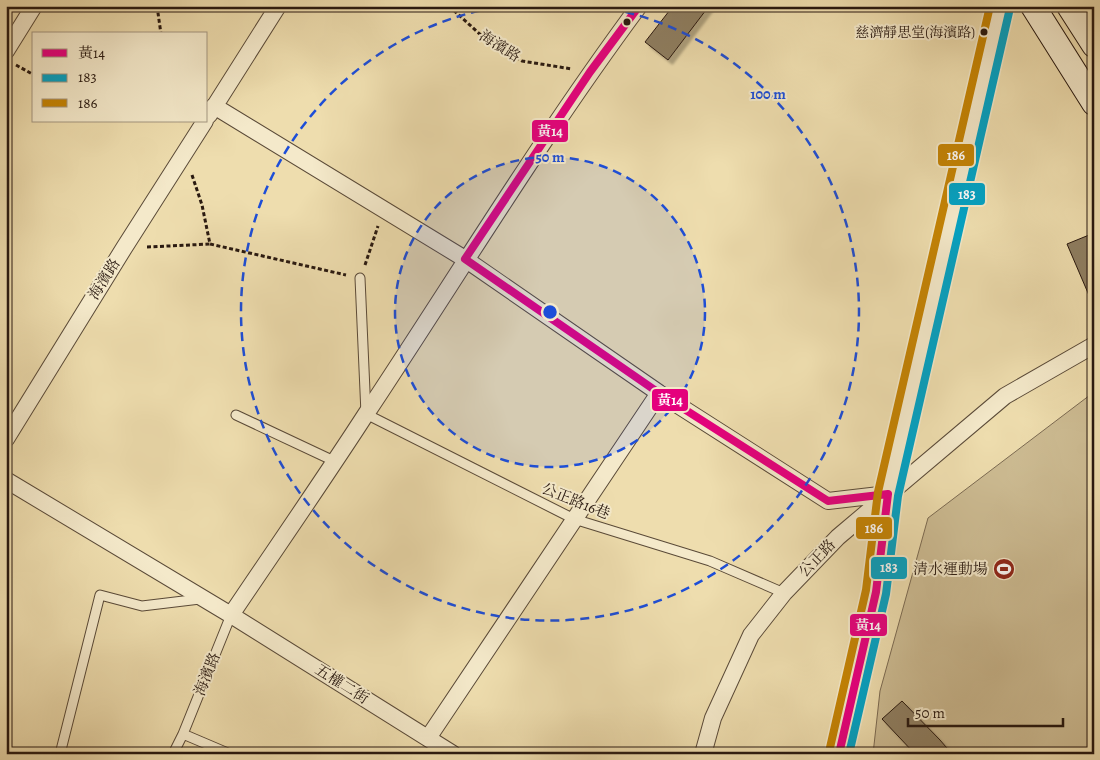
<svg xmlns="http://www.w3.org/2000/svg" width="1100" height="760" font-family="Alegreya,'Noto Serif TC',serif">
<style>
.green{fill:#cdbc93;stroke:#7b6a52}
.building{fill:#8f7f62;stroke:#291910;filter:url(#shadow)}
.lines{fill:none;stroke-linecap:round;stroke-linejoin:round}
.lane-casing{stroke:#5a4a38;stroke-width:11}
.street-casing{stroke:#5a4a38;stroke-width:18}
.secondary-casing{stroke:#291910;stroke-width:26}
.path{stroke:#291910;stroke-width:3;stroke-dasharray:4 2.5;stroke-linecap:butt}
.lane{stroke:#f4e9ca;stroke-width:9}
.street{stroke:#f4e9ca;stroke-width:16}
.secondary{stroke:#f4e9ca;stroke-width:24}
.bus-1-casing{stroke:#f4e9ca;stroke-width:11}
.bus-2-casing{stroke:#f4e9ca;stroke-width:11}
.bus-3-casing{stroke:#f4e9ca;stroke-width:11}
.bus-1{stroke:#e5007d;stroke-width:8}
.bus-2{stroke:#02a2c4;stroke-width:8}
.bus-3{stroke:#c48304;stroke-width:8}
.ring{fill:none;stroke:#1d4ed8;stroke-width:2.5;stroke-dasharray:9 6}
.bus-dot{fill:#291910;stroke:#f4e9ca;stroke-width:2}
.labels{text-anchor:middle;stroke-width:4;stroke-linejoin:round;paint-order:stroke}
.bus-label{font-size:14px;fill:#291910;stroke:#f4e9ca;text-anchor:end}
.street-label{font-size:15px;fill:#291910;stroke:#f4e9ca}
.poi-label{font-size:15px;fill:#291910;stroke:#f4e9ca;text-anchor:end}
.centre{fill:#1d4ed8;stroke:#f4e9ca;stroke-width:2.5}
.ring-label{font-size:15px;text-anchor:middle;font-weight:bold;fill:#1d4ed8;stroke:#f4e9ca;stroke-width:4;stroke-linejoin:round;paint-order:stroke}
.line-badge{stroke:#f4e9ca;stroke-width:2}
.badge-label{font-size:14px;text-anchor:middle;font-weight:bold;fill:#fff}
</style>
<defs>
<filter id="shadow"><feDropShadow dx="4.5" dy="4.5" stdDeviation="1" flood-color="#0004"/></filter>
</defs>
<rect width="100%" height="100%" fill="#eeddae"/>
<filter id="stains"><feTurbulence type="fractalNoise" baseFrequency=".004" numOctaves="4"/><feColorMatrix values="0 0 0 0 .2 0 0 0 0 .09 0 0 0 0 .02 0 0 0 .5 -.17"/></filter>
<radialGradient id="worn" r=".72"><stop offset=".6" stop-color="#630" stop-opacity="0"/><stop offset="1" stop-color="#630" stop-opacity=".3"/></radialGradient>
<path class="green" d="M1094,392v362h-221l7,-63 48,-173z"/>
<path class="building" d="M673,6h36l-41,54 -23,-18z
M1094,233v74l-27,-63z
M902,701l38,39 12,14h-37l-33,-35z"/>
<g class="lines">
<g class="lane-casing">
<path id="lane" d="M360,278l6,136 208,105 136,42 74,32
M236,415l98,46
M60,754l40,-159 42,11 58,-7
M173,754l10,-20
M230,754l-47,-20 48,-119"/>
</g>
<g class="street-casing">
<path id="street" d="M6,51l28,-45
M214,106l251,153 194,134 169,108 60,-7
M209,115l69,-109
M6,439l118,-191 81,-127
M6,480l225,135 222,139
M231,615c45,-67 91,-133 135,-201 91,-137 175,-276 273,-408
M428,738l231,-345
M703,754l10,-36 38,-83 33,-42 54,-56 167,-141 89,-51"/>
</g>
<g class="secondary-casing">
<path id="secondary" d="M1033,6l61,97
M1069,6l25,39
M839,754l37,-162 12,-98 112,-488"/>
</g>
<path class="path" d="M157,6l4,28
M449,6l34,31 39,24 50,8
M16,65l18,10
M192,175l10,30 8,39 136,31
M147,247l63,-3
M365,265l13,-39"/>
<use href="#lane" class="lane"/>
<use href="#street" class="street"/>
<use href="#secondary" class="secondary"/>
<g class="bus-1-casing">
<path id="bus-1" d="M465,259l194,134 169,108 60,-7
M465,259l125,-187 49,-66
M839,754l37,-162 12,-98"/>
</g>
<g class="bus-2-casing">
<path id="bus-2" d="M849,754l37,-160 12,-98 112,-488"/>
</g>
<g class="bus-3-casing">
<path id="bus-3" d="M829,752l37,-162 12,-98 112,-486"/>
</g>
<use href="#bus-1" class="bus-1"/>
<use href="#bus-2" class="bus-2"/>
<use href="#bus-3" class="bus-3"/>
</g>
<circle cx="550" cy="312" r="155" fill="#1d4ed8" fill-opacity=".12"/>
<g class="ring">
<circle cx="550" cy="312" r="155"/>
<path d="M596 6A309 309 0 1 1 504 6"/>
</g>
<defs>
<g id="stadium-disc" transform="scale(1.125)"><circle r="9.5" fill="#8f2418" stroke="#f4e9ca"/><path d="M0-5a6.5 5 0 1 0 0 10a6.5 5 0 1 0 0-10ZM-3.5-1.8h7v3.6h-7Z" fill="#fff"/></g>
</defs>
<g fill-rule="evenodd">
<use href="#stadium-disc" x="1004" y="569"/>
</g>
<g class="bus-dot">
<circle cx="627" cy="22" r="4.5"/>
<circle cx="984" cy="32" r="4.5"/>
</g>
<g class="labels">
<g class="bus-label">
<text x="975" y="37">慈濟靜思堂(海濱路)</text>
</g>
<g class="street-label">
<text transform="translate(500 46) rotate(32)" y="5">海濱路</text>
<text transform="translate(104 279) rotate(-58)" y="5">海濱路</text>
<text transform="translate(576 501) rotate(22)" y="5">公正路16巷</text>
<text transform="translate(817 558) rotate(-46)" y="5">公正路</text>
<text transform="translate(207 674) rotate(-68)" y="5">海濱路</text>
<text transform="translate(342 684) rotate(32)" y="5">五權二街</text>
</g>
<g class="poi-label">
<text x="988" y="574">清水運動場</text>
</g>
</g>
<circle cx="550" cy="312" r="8" class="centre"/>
<g class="ring-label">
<text x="768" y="99">100 m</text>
<text x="550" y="162">50 m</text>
</g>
<g class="line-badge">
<rect x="531" y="119" width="38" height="24" rx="5" fill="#e5007d"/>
<rect x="937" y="143" width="38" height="24" rx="5" fill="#c48304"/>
<rect x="948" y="182" width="38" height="24" rx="5" fill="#02a2c4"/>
<rect x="651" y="388" width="38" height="24" rx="5" fill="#e5007d"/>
<rect x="855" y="516" width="38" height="24" rx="5" fill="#c48304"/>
<rect x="870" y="556" width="38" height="24" rx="5" fill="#02a2c4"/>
<rect x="849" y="613" width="39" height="24" rx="5" fill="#e5007d"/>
</g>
<g class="badge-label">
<text x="550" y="136">黃14</text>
<text x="956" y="160">186</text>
<text x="967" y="199">183</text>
<text x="670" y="405">黃14</text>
<text x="874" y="533">186</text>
<text x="889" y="572">183</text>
<text x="868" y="630">黃14</text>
</g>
<rect width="1100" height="760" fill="none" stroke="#eeddae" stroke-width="25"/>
<rect x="8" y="8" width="1085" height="745" fill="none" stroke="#291910" stroke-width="2.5"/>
<rect x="12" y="12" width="1075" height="735" fill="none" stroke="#291910"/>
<rect x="32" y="32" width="175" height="90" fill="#f4e9ca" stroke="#a39680"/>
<rect x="42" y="49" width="25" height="8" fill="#e5007d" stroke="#a39680"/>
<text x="78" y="58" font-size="15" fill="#291910">黃14</text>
<rect x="42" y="74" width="25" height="8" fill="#02a2c4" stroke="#a39680"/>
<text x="78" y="82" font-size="15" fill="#291910">183</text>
<rect x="42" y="99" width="25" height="8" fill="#c48304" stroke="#a39680"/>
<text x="78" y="108" font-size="15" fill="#291910">186</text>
<path d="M908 718v8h155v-8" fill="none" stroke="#291910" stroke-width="2.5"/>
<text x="915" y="718" font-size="15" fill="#291910" stroke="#f4e9ca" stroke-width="4" paint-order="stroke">50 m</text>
<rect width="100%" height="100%" filter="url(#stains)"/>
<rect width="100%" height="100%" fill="url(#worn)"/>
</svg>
